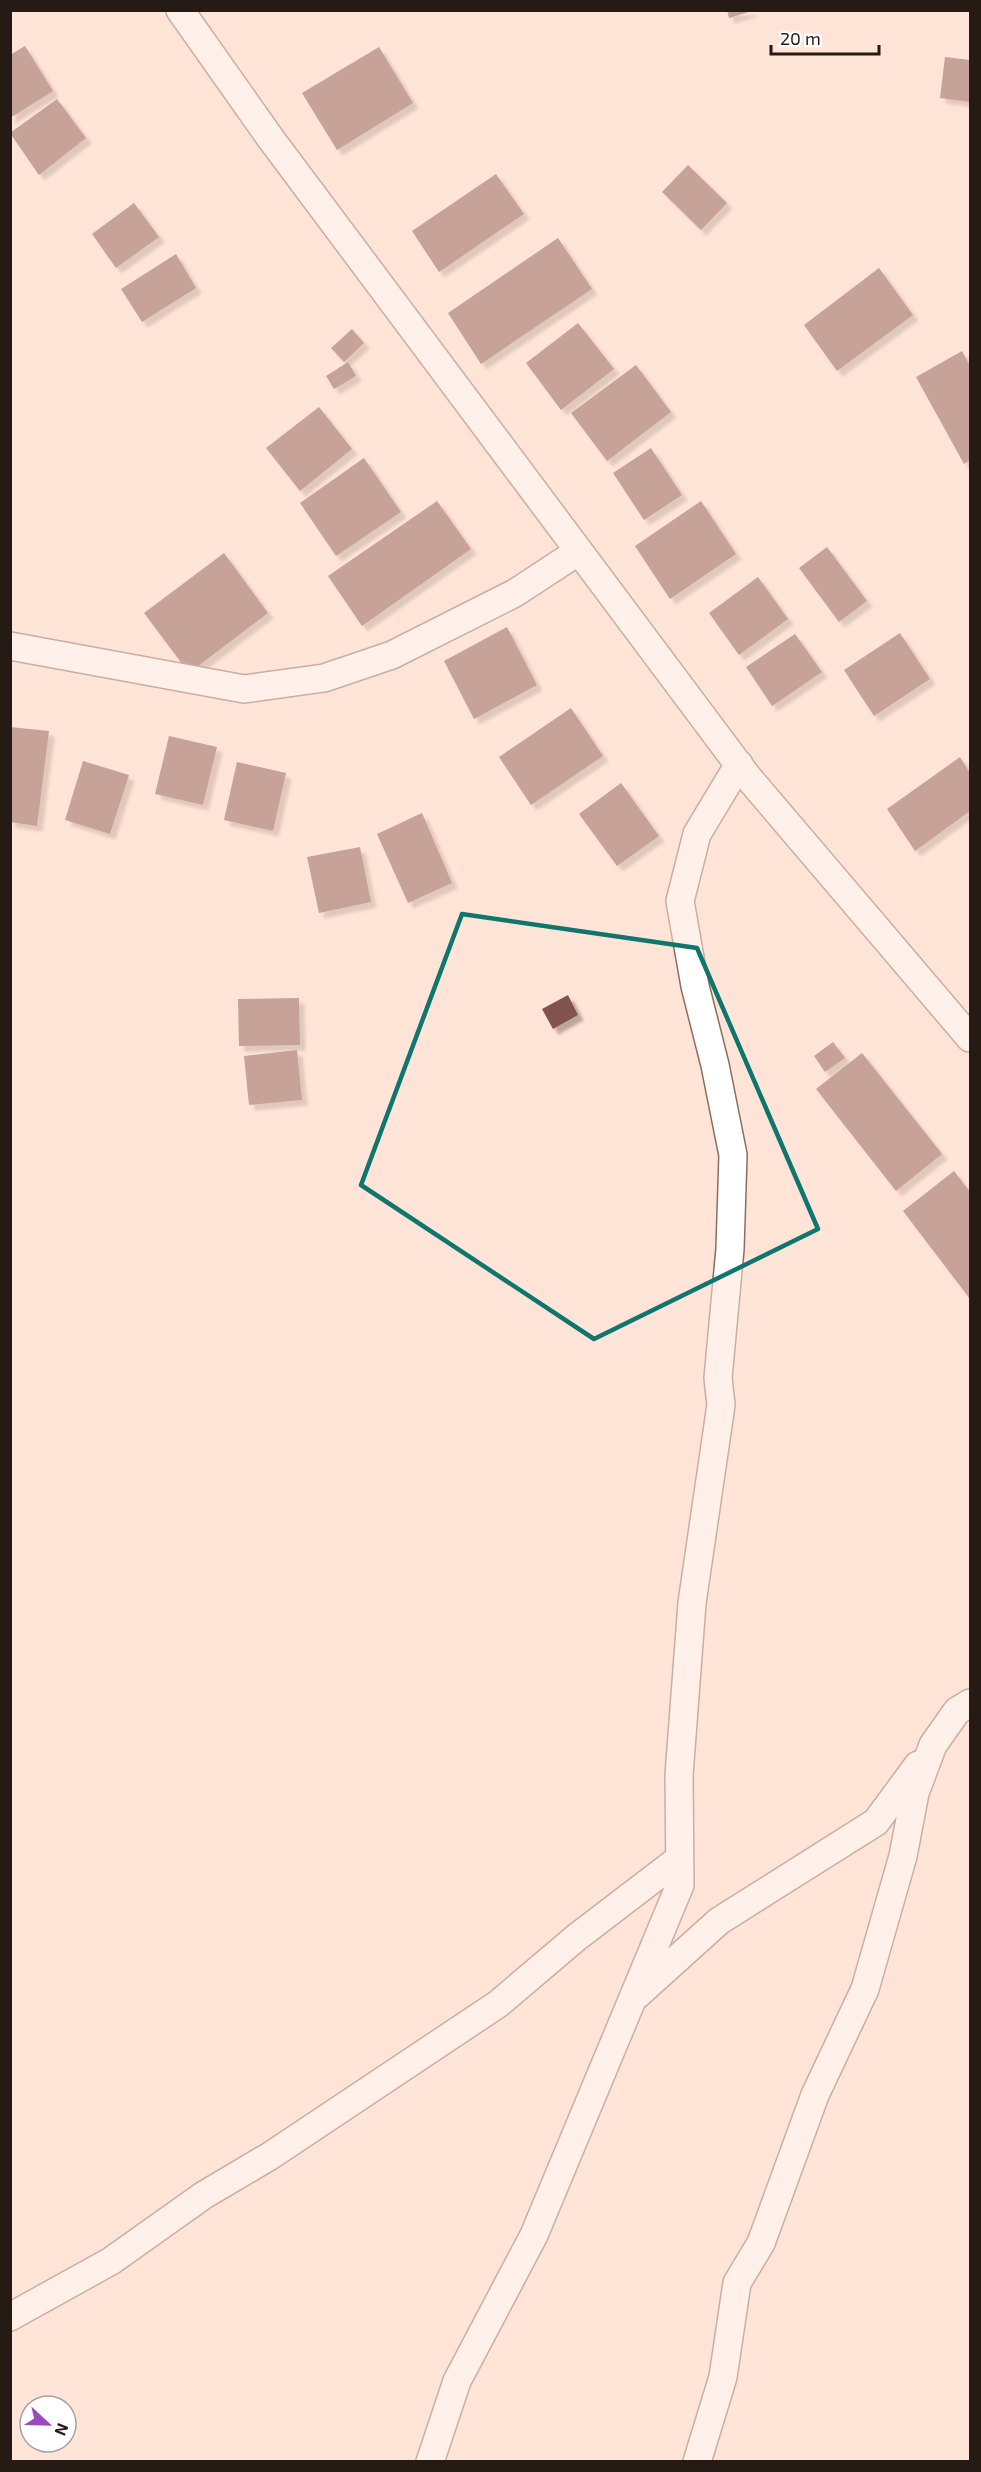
<svg xmlns="http://www.w3.org/2000/svg" width="981" height="2472" font-family="'Exo 2',sans-serif">
<style>
.building{fill:#81534d;filter:url(#shadow)}
.lines{fill:none;stroke-linecap:round;stroke-linejoin:round}
.street-casing{stroke:#8c6e60;stroke-width:30}
.street{stroke:#fff;stroke-width:27}
.marked{fill:none;stroke:#0f766e;stroke-width:4.5;stroke-linejoin:round}
</style>
<defs>
<filter id="shadow"><feDropShadow dx="5.5" dy="5.5" stdDeviation="1.5" flood-color="#0004"/></filter>
</defs>
<rect width="100%" height="100%" fill="#ffe4d7"/>
<path class="building" d="M727,10h25v1l-23,7z
M25,46l28,45 -43,27v-63z
M379,47l34,56 -76,47 -35,-57z
M945,57l25,3v42l-30,-4z
M57,99l29,39 -47,37 -29,-42z
M688,165l39,38 -26,27 -39,-38z
M496,174l28,40 -85,58 -27,-41z
M134,203l25,34 -43,31 -24,-34z
M558,238l34,51 -111,75 -33,-51z
M176,254l20,34 -54,34 -21,-33z
M879,268l34,47 -76,56 -33,-46z
M578,323l36,46 -53,41 -35,-47z
M352,329l12,14 -20,19 -13,-14z
M962,351l8,15v94l-6,4 -48,-87z
M348,362l8,14 -22,13 -8,-13z
M636,365l35,47 -64,49 -36,-48z
M319,407l33,42 -52,42 -34,-43z
M651,448l31,47 -38,25 -31,-47z
M364,458l37,54 -65,44 -36,-53z
M437,501l34,48 -109,77 -34,-50z
M701,501l35,53 -66,45 -35,-53z
M827,547l40,54 -28,21 -40,-54z
M224,553l44,60 -79,60 -45,-60z
M758,577l30,42 -49,36 -30,-42z
M507,627l30,58 -63,34 -30,-58z
M900,633l30,46 -56,37 -30,-46z
M795,634l27,38 -50,34 -26,-39z
M571,708l32,48 -72,49 -32,-48z
M10,727l39,4 -12,95 -27,-4z
M169,736l48,11 -14,58 -48,-11z
M960,757l10,16v38l-55,40 -28,-42z
M83,761l46,14 -19,59 -45,-14z
M237,762l49,11 -13,58 -49,-11z
M621,783l38,53 -42,30 -38,-52z
M422,813l30,70 -44,20 -31,-69z
M360,847l11,55 -52,11 -12,-56z
M568,995l10,20 -25,14 -11,-20z
M299,998l1,47 -61,1 -1,-47z
M833,1042l12,16 -20,14 -11,-16z
M297,1050l5,50 -53,5 -5,-49z
M862,1053l80,101 -46,37 -80,-102z
M954,1171l16,21v107l-67,-88z"/>
<g class="lines">
<g class="street-casing">
<path id="street" d="M180,10l91,129 476,637 223,262
M10,646l234,43 80,-11 68,-23 123,-62 64,-42
M637,1995l82,-74 157,-99 42,-57
M10,2317l101,-56 93,-66 66,-39 228,-152 79,-67 102,-78
M430,2462l27,-81 77,-146 146,-350 -1,-110 13,-172 29,-198 -3,-27 12,-129 3,-94 -18,-90 -20,-79 -15,-85 17,-67 42,-70
M697,2462l26,-85 14,-94 24,-40 54,-148 50,-106 38,-133 12,-63 18,-48 24,-34 13,-8"/>
</g>
<use href="#street" class="street"/>
</g>
<path d="M0 0H981V2472H0ZM462,914l235,34 121,281 -224,110 -233,-154z" fill="#ffe4d7" fill-opacity=".55" fill-rule="evenodd"/>
<path class="marked" d="M462,914l235,34 121,281 -224,110 -233,-154z"/>
<rect width="981" height="2472" fill="none" stroke="#251a14" stroke-width="24"/>
<g transform="translate(48 2424) rotate(112)"><circle r="28" fill="#ffffff" stroke="#a8a3a1" stroke-width="1.5"/>
<path d="M0-4.5L10 22L0 15L-10 22Z" fill="#974bbc"/>
<text y="-9" font-size="16" font-weight="bold" text-anchor="middle" fill="#251a14">N</text>
</g>
<path d="M771 45v9h108v-9" fill="none" stroke="#251a14" stroke-width="3"/>
<text x="780" y="45" font-size="18" fill="#251a14" stroke="#ffffff" stroke-width="4.5" paint-order="stroke">20 m</text>
</svg>
